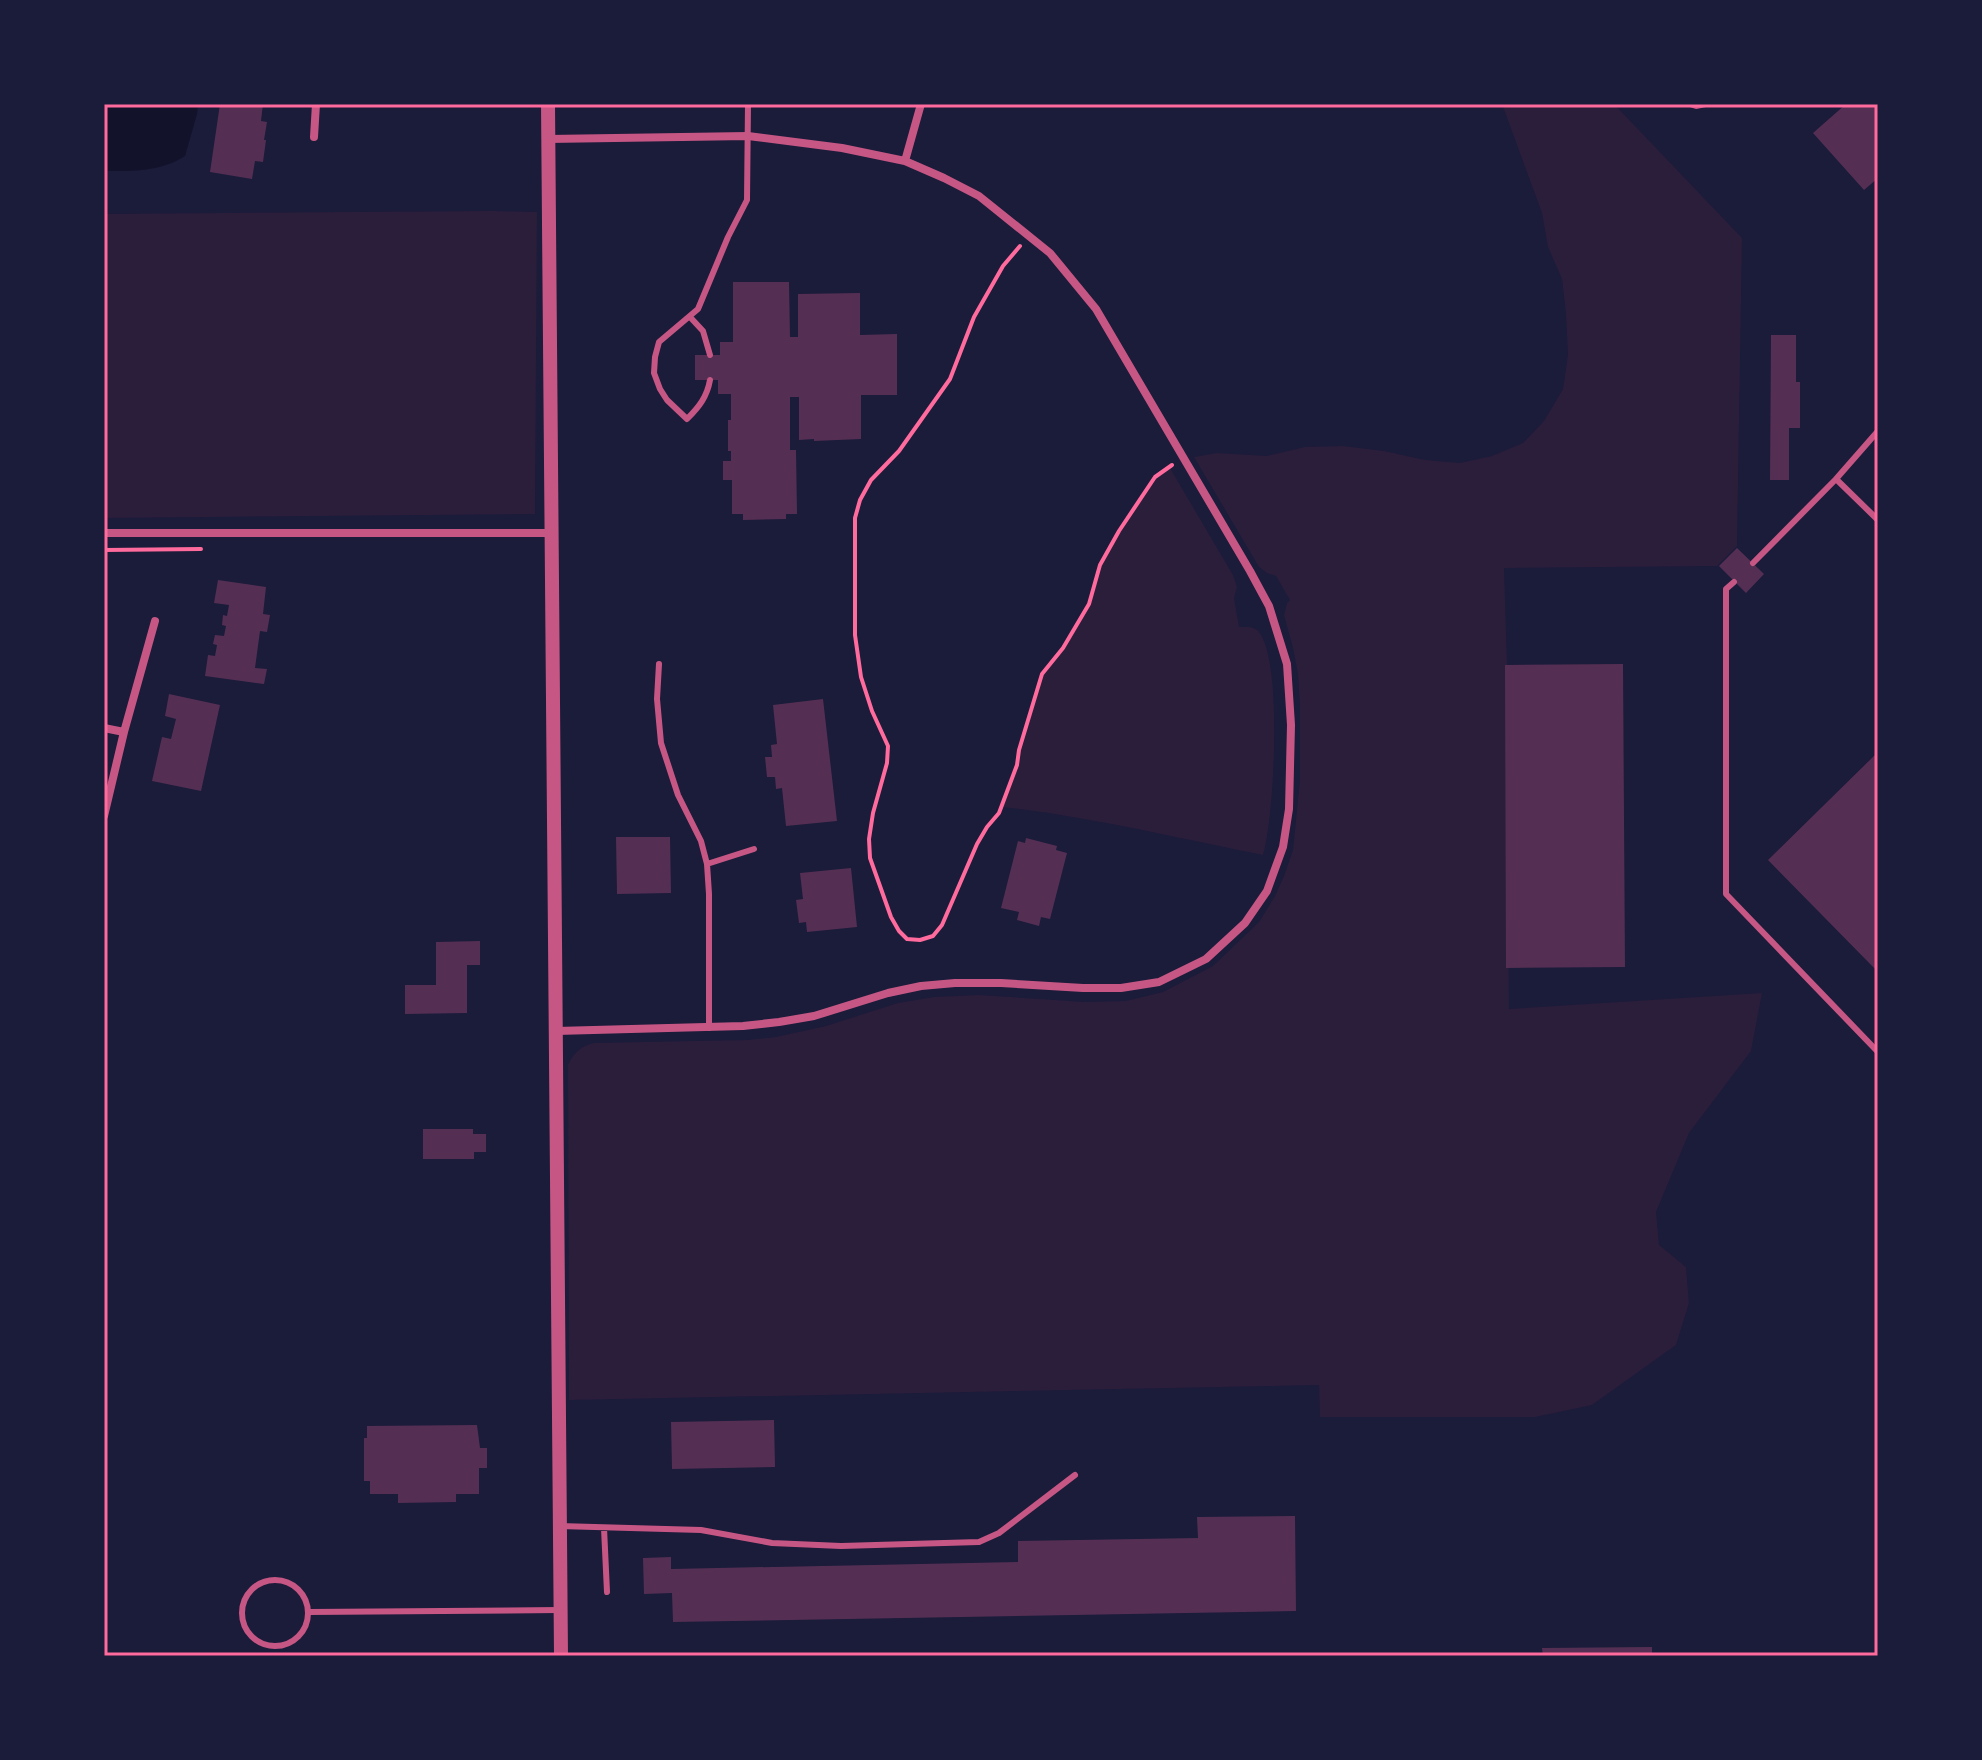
<svg xmlns="http://www.w3.org/2000/svg" width="1982" height="1760" font-family="Manrope,sans-serif">
<style>
.green{fill:#2a1e3b}
.water{fill:#12122b}
.building{fill:#542f53}
.lines{fill:none;stroke-linecap:round;stroke-linejoin:round}
.path{stroke:#ff6b9d;stroke-width:4}
.service{stroke:#c65784;stroke-width:6}
.minor{stroke:#c65784;stroke-width:8}
.tertiary{stroke:#c65784;stroke-width:14}
.neatline{fill:none;stroke:#ff6b9d;stroke-width:3}
</style>
<rect width="100%" height="100%" fill="#1b1b3a"/>
<path class="green" d="M1502,104h112l128,134 -5,308 -20,20 -213,2 3,96 2,345 253,-16 -11,58 -62,82 -33,79 3,33 27,22 3,36 -13,42 -84,60 -57,12h-215l-1,-32 -750,15 -1,-335c5,-12 13,-19 26,-22l153,-3 29,-3 50,-11 72,-23 36,-6 45,-2 106,7 41,-1 37,-9 50,-26 46,-44 16,-26 9,-20 9,-26 7,-70v-73l-2,-33 -5,-26 -9,-33 3,-12 3,-3 -14,-24 -9,-3 -8,-6 -65,-110 23,-4 50,3 38,-9 38,-1 41,5 41,9 35,3 32,-7 31,-13 21,-22 19,-32 5,-34 -2,-41 -4,-35 -14,-32 -6,-34z
M492,211l45,1 -2,302 -431,4v-304z
M1170,468l63,107 4,12 -3,11 5,29c7,0 13,-1 18,3 27,23 17,191 6,225 -86,-17 -172,-38 -260,-48l16,-42 1,-15 22,-76 22,-26 26,-44 12,-38 18,-35 36,-53z"/>
<path class="water" d="M104,104h94l-1,10 -12,42c-25,16 -52,15 -81,15z"/>
<path class="building" d="M220,104h43l-2,17 6,1 -3,18h2l-3,22 -8,-1 -3,18 -42,-7z
M1846,104h32v74l-14,12 -51,-57z
M733,282h56l1,55h8v-43l62,-1v42l37,-1v61h-36v44l-47,2v-2l-15,1v-43h-9v53h6l1,64h-11v5l-43,1v-6h-11v-34h-9v-19h8v-10h-3v-31h3v-26h-13v-14h-23v-25h25v-13h13z
M1771,335h25v47h4v46h-11v52h-19z
M1737,548l27,26 -18,19 -27,-27z
M218,580l48,7 -3,27 7,1 -3,17 -7,-1 -5,37 12,1 -3,15 -59,-8 3,-21 7,1 2,-11 -4,-1 2,-9 9,1 2,-10 -4,-1 1,-10 4,1 2,-11 -15,-2z
M1623,664l2,303 -119,1 -1,-303z
M169,694l51,11 -19,86 -49,-10 10,-44 9,2 5,-20 -11,-3z
M823,699l14,122 -51,5 -4,-38 -6,1 -1,-12h-8l-2,-20h7l-1,-12 6,-1 -4,-39z
M1878,752v220l-110,-112z
M616,837h54l1,56 -54,1z
M1026,838l31,8 -1,4 11,3 -17,66 -9,-2 -2,9 -22,-6 2,-8 -18,-4 17,-67 7,2z
M851,868l6,59 -50,5 -1,-10 -7,1 -3,-23 7,-1 -3,-26z
M480,941v24h-13v48l-62,1v-29h31v-43z
M423,1129h50v5h13v18h-12v7h-51z
M774,1420l1,47 -103,2 -1,-47z
M477,1425l3,23h7v20h-8v26h-23v8l-58,1v-9h-28v-13h-6v-43h3v-12z
M1295,1516l1,95 -623,11 -1,-29 -28,1 -1,-36 28,-1v12l347,-7v-21l180,-3 -1,-21z
M1652,1647v9h-109l-1,-8z"/>
<g class="lines">
<path class="path" d="M1020,246l-17,20 -29,51 -24,62 -51,72 -28,29 -11,20 -5,18v117l6,42 11,34 16,35 -1,17 -14,50 -4,26 1,19 21,59 8,14 8,8 13,1 13,-4 9,-11 35,-81 10,-17 12,-14 18,-48 2,-15 23,-76 21,-26 26,-44 11,-39 19,-34 36,-54 17,-12
M104,550l97,-1"/>
<path class="service" d="M1690,104l6,2 9,-2
M690,317l13,14 7,24
M710,380c-3,17 -11,27 -23,39l-20,-19 -7,-11 -6,-16 1,-16 4,-15 39,-33 30,-72 19,-37 1,-96
M1878,431l-42,48 42,41
M1753,563l83,-84
M1734,582l-8,7v305l152,158
M659,664l-2,35 4,44 17,52 23,46 6,23 2,30v134
M707,864l47,-15
M559,1526l142,4 71,13 69,3 138,-4 20,-9 76,-58
M604,1528l3,64
M242 1613a33 33 0 1 1 66 0a33 33 0 1 1-66 0Z
M308,1612l252,-2"/>
<path class="minor" d="M314,137l2,-33
M548,139l200,-3 94,12 63,13 39,17 35,18 71,57 46,56 154,262 19,35 18,58 4,61 -2,84 -6,38 -16,44 -22,32 -39,36 -47,23 -38,6h-38l-82,-5h-46l-34,3 -33,7 -74,23 -35,6 -36,4 -187,5
M905,161l16,-57
M104,533h447
M104,728l20,4
M104,816l20,-84 31,-111"/>
<path class="tertiary" d="M548,104l13,1552"/>
</g>
<rect width="1982" height="1760" fill="none" stroke="#1b1b3a" stroke-width="212"/>
<rect x="106" y="106" width="1770" height="1548" class="neatline"/>
</svg>
